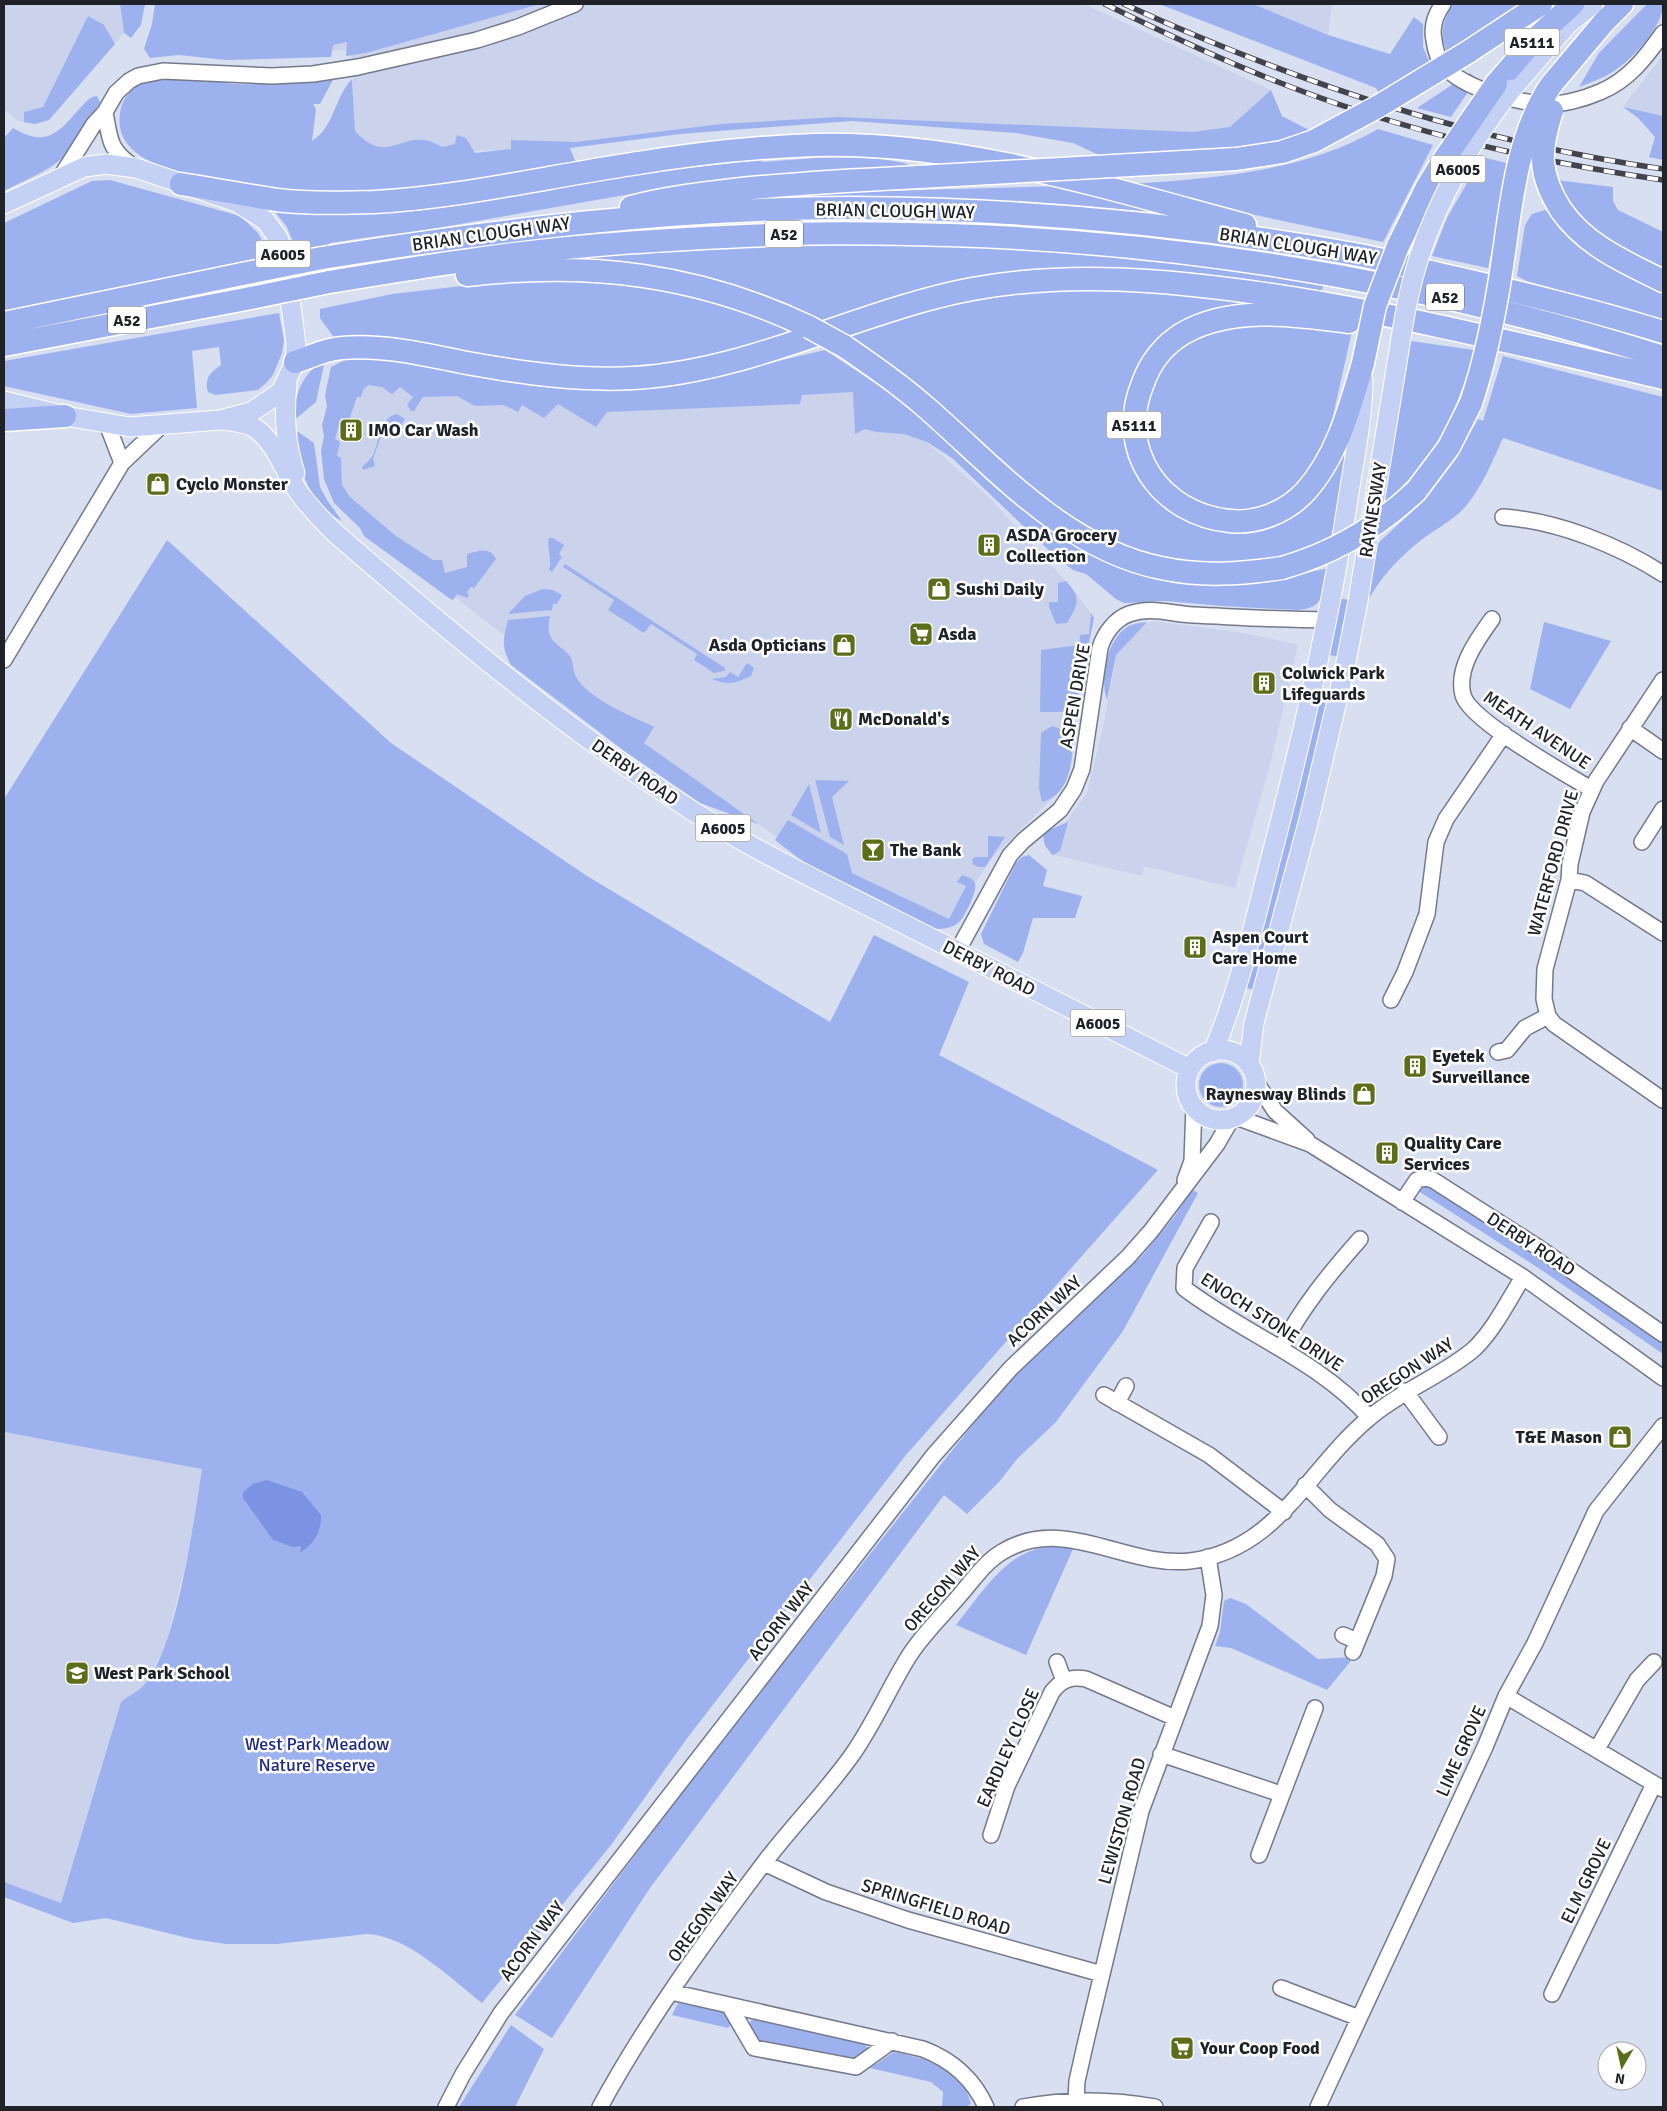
<svg xmlns="http://www.w3.org/2000/svg" width="1667" height="2111" font-family="Signika,sans-serif">
<style>
.built{fill:#cbd3ec}
.green{fill:#9db1ee}
.water{fill:#7c93e3}
.lines{fill:none;stroke-linecap:round;stroke-linejoin:round}
.minor-casing{stroke:#747a8b;stroke-width:18}
.major-casing{stroke:#fff;stroke-width:21}
.highway-casing{stroke:#fff;stroke-width:25}
.minor{stroke:#fff;stroke-width:15}
.major{stroke:#c5d0f5;stroke-width:19}
.highway{stroke:#9eb1ef;stroke-width:22}
.rail-casing{stroke:#41444c;stroke-width:5.5}
.rail{stroke:#fff;stroke-width:4;stroke-dasharray:11;stroke-linecap:butt}
.major-bridge-casing{stroke:#fff;stroke-width:21;stroke-linecap:butt}
.highway-bridge-casing{stroke:#fff;stroke-width:25;stroke-linecap:butt}
.major-bridge{stroke:#c5d0f5;stroke-width:19}
.highway-bridge{stroke:#9eb1ef;stroke-width:22}
.labels{text-anchor:middle;stroke-width:5;stroke-linejoin:round;paint-order:stroke}
.shield{fill:#fff;stroke:#636469;stroke-width:1}
.shield-label{font-size:16px;font-weight:bold;fill:#202229}
.street-label{font-size:18px;fill:#202229;stroke:#fff}
.poi-label{font-size:18px;font-weight:bold;fill:#202229;stroke:#fff;text-anchor:start}
.park-label{font-size:18px;fill:#1f2a85;stroke:#fff}
</style>
<rect width="100%" height="100%" fill="#d8dff1"/>
<path class="built" d="M4,4h116l4,29 -75,87 -14,4 -17,-3 -14,-12z
M159,4h925l187,86 -29,29 -36,26 -91,5 -99,-17 -178,-16 -260,29 -186,9 -36,-1 -5,-104 -178,2z
M1253,4h79l-4,31z
M1663,55v61l-40,-9z
M350,375l505,15 60,42 72,63 86,94 21,29 -19,86 -3,57 -4,15 -7,14 -67,66 -45,63 -174,-83 -105,-73 -318,-245 -24,-59z
M1154,621l96,13 48,11 -27,116 -36,127 -91,-22 -2,10 -92,-22 13,-28 24,-33 17,-70 12,-68 14,-26z
M4,1432l198,36 -12,78 -25,102 -21,37 -23,17 -60,201 -57,-21z"/>
<path class="green" d="M120,4h25l-4,21 -10,13 -7,-5z
M155,4h385l-174,49 -20,3 1,-14 -14,3 -2,12 -105,3 -47,-5 -29,3 -6,-9 8,-25z
M1159,4h94l75,31 62,19 24,-37 9,7v23l9,21 -50,30 -6,-10z
M1453,4h76l-82,48c-8,-17 -4,-33 6,-48z
M1647,4h16c0,23 -32,57 -52,69 -10,6 -22,10 -32,14l20,-34z
M88,16l16,9 11,19 -66,76 -14,4 -11,-2v-10l19,-5z
M1470,73l7,6 -26,38 -34,-9z
M334,78l-14,26h-7l3,5 -4,32c22,-13 23,-45 40,-62l3,52c35,39 48,-8 87,16l13,-3 2,-9 9,3 9,15 36,-4v-9l65,2 145,-18 117,-7 354,15 38,-5 41,-37 11,26 31,16 -22,7 -39,8 -149,10 -30,-14 -57,-10 -164,-12 -173,13 -109,14 6,15c-91,15 -186,36 -278,31 -21,-1 -43,-8 -63,-12 -41,-7 -128,-15 -114,-74 3,-14 19,-27 32,-29 27,-4 57,3 83,5 33,1 66,-2 98,-6z
M97,96l3,6c-13,21 -24,47 -45,62 -15,11 -35,18 -51,27v-53l9,-10c34,20 45,5 68,-21 5,-5 8,-10 16,-11z
M1623,107l40,9v44l-14,-3 6,-20 -17,-19z
M1378,129l55,16 -50,97 -161,-34 -91,-24c84,-6 173,-12 247,-55z
M1482,157l28,7 -22,104 -56,-12 15,-38z
M816,158c26,0 76,-2 98,9l-169,9 -126,20 -227,40 -1,-2 -61,9 -1,2 -32,7 -10,-25 -12,-15v-3l343,-33 131,-15 12,-1 1,2z
M110,180l130,36 18,17 12,23 -266,56v-89l88,-42z
M1556,180l57,7v14l5,9 45,22v37l-70,-39 -22,-22z
M1064,186l135,34 -82,-10 -79,-6 -288,-1 1,-7 31,-2z
M1545,210c12,9 19,24 31,34 26,22 56,35 87,48v29l-136,-40 -10,-5 8,-51 7,-11z
M801,243l147,1 184,12 192,27 -3,11 -231,-25 -49,-1 -42,7 -170,49c-42,-20 -86,-41 -133,-49 -35,-6 -71,-8 -106,-12v-7l106,-9z
M586,278l115,17 69,27 20,11 -86,24 -56,11 -59,1 -252,-27 -17,-24v-9l72,-15 105,-12z
M1108,288l71,5 64,9 -1,4 -24,2 -21,6 -60,54 -11,32 -1,14 12,54 105,64 99,-76 6,1 -13,79c-20,8 -40,18 -61,23 -146,28 -231,-61 -331,-149 -29,-26 -57,-53 -91,-74l87,-28 88,-16z
M279,313l5,27 -2,13 -9,22 -8,9 -7,6 -43,5 -7,-3c-4,-14 2,-19 13,-27l-2,-18 -27,4 5,57 -66,6 -127,-28v-25z
M1247,323l105,8 -19,85 -9,29 -13,22 -20,25 -22,15 -40,5 -24,-5 -30,-18 -21,-26 -9,-26 -1,-33 23,-47 18,-15 22,-10z
M1411,341l63,9c-16,61 -42,115 -92,154z
M825,350l62,41 227,173 48,16 55,6 60,-6 51,-12c-4,23 -3,41 -31,42l-74,-4 -57,-5 -42,2 -8,-4 -30,-25 -13,-4 -18,-14 -103,-98 -25,-16 -23,-8 -28,-2 -11,-3 -10,5 -2,-42 -51,3 -2,9 -193,8 -11,15 -38,-23 -14,14 -22,-13 -4,7 -14,-7 -29,1 -18,-10 -34,1 -9,14h-3l-4,-6 6,-8 -13,-10 -8,7 -10,-7 -14,-2 -5,5 -2,7h-4l-8,23 -8,-2 -6,21 5,3 -3,14 4,2 1,27 8,12 46,39 37,24h9l3,13 22,-6v-13c11,-3 23,-8 29,5l-22,29 -3,-1 -4,5 2,3 -2,3 -10,-4 -4,6 -4,-2 -85,-62 -4,-8 -26,-25 -10,-24 -3,-29 3,-13 -2,-12 5,-19 -2,-11 6,-28 20,-10 354,21z
M1503,356l160,41v94l-160,-53c-10,22 -21,49 -37,68 -13,15 -31,23 -46,35 -25,20 -47,44 -59,75l16,-72 48,-44 31,-41 22,-40 5,2z
M325,360l-9,42 -23,19c3,-27 7,-46 32,-61z
M397,414l8,5 -12,19 -9,-4 -3,2 -8,23 2,7 -12,4 -1,-3c4,-4 9,-8 11,-12 7,-15 6,-37 24,-41z
M294,429l20,14 6,44 7,13 15,21c-36,-18 -43,-56 -48,-92z
M549,538h4l11,7 -5,9 3,3 -10,15 -3,-3c4,-10 -3,-20 0,-31z
M167,540l224,203 196,133 243,146 44,-87 95,47 -30,73 219,115 -252,285 -218,282 -77,108 -129,158c-32,-25 -74,-67 -115,-69l-90,10h-51l-34,-5 -86,-21 -33,5 -69,-26v-15l57,21 60,-201c7,-6 16,-10 22,-16 34,-34 51,-168 59,-217l-198,-37v-633z
M565,564l160,104 -1,3 -10,2 -20,-13 3,-6 -46,-30 -7,9 -36,-23 6,-10 -51,-33z
M1066,581c16,17 12,24 1,42l-11,1 -7,-17v-5h9v-19z
M543,589l10,1 9,5 -5,9h-4l-1,6 -44,4 17,-18z
M1338,598l11,2 -10,57 -13,-3z
M1091,613l3,5 -19,94h-35l1,-62 38,-5 1,-10 9,-1z
M550,616c-5,26 5,24 19,39 5,5 3,15 7,22 12,22 56,39 78,50l-10,16 114,81 -58,-21 -77,-53 -112,-85c-10,-19 -8,-25 -3,-45z
M1147,622l-31,33 -9,45c-7,-19 -1,-54 15,-69 7,-7 16,-8 25,-9z
M1544,622l67,19 -41,68 -40,-20z
M747,663l7,5 -3,8c-15,7 -23,10 -39,3l14,-2 4,-5 8,5z
M1321,689l11,2 -14,62 -64,237 -12,-3z
M1052,726l9,3 12,12c-1,23 -4,54 -31,61l-3,-14 2,-55z
M815,780l34,1 -17,16 12,48 -14,-8z
M809,784l12,49 -30,-18z
M788,820l59,34 5,19 97,46 17,-33 -9,-4 5,-7c5,2 11,3 13,8 3,7 -11,36 -17,40 -6,5 -15,6 -23,6l-130,-66 -30,-23z
M1068,822l-8,29 -7,4c-7,-7 -11,-12 -9,-23z
M988,836l17,1 -20,30h-7l-5,-3 -1,-4 3,-3h13z
M1029,855l18,15 -4,16 39,10 -7,22h-42l-10,35 -5,9 -34,-18 -3,-10 35,-71 6,-6z
M1199 1085a22 22 0 1 1 44 0a22 22 0 1 1-44 0Z
M1429,1184c79,51 159,102 234,159v11l-120,-83 -123,-79 1,-4z
M1191,1189l7,4 -75,138 -67,91 -39,37 -18,23 -32,32 -23,-19 -294,393 -98,150 -37,-23 190,-253 284,-358 53,-56 99,-91 34,-41z
M1055,1546l18,3 -47,106 -70,-30c28,-34 51,-77 99,-79z
M1230,1598l16,6 72,55 32,-2v5l-23,28 -96,-42 -16,-2 5,-14 4,-31z
M678,2003l45,9 9,11 -4,5 -56,-13z
M757,2019l107,24 4,6 -2,5 -9,7 -97,-18 -11,-15 2,-8z
M511,2025l33,24 -29,58h-56z
M894,2052c31,6 69,16 77,52l-6,3h-23l1,-15 -12,-10 -61,-14z"/>
<path class="water" d="M267,1480l35,12 19,23c1,14 -7,31 -21,37l1,-6 -8,1 -20,-7 -30,-42v-6l10,-8z"/>
<g class="lines">
<g class="minor-casing">
<path id="minor" d="M1443,4c-8,11 -12,22 -9,36 1,9 4,20 11,27 20,22 71,35 99,37 18,1 40,-5 56,-12 29,-12 46,-35 63,-59
M105,112c5,28 4,38 29,55
M60,178l34,-54 11,-12 11,-19 13,-12 9,-5 25,-5 109,5 41,-2 45,-7 119,-27 41,-13 57,-23
M107,424l15,39
M1503,517c54,4 115,28 160,57
M1492,619c-15,21 -36,49 -29,76 6,25 103,79 128,94
M4,660l118,-197 39,-37
M1663,680l-67,101 -14,31 -12,52 -1,16 -24,89 -1,30 4,17 6,8 109,76
M1630,728l33,23
M1642,842l21,-33
M1569,880l16,3 78,50
M957,952l53,-97 13,-14 37,-31 14,-21 8,-20 18,-121c4,-14 15,-29 29,-34 23,-8 42,0 64,1 45,2 90,5 134,5
M1391,1000l14,-28 22,-58 9,-72 10,-23 58,-85
M1498,1052l9,-2 18,-22 23,-12
M1256,1082l19,29 32,29
M1236,1117l74,27 213,133 140,101
M1185,1180l7,-19 2,-55
M1402,1202l15,-22 9,-2 7,2 103,66 127,88
M1211,1222l-26,46 -1,20c60,46 134,72 185,129
M1281,1348c20,-40 49,-75 79,-109
M1405,1391l34,46
M1104,1395l105,60 75,57
M1117,1403l9,-17
M1305,1485l25,25 47,34 10,15 -3,17 -31,76
M1343,1635l14,6
M1057,1662l7,19
M1506,1696l157,93
M1597,1749l40,-69 17,-18
M1161,1754l120,40
M991,1835l16,-49 45,-94c9,-12 19,-16 34,-13l89,39
M1259,1855l56,-147
M764,1863l62,29 82,28 194,54
M1281,1988l78,30
M671,1992l252,57c29,11 50,29 63,58
M1552,1994l102,-210
M730,2007l24,41 102,19 36,-26
M1076,2101l1,-20 9,-40 55,-230 69,-185 4,-31 -6,-38
M446,2107l17,-33 38,-61 432,-557 78,-88 117,-111 23,-26 66,-87 15,-26
M600,2107c46,-85 105,-166 164,-244 28,-37 61,-70 88,-108 22,-31 37,-67 57,-99 14,-22 34,-41 51,-61 13,-15 25,-33 42,-43 62,-38 123,16 188,9 88,-11 117,-91 178,-142 32,-28 76,-44 106,-70 20,-19 34,-48 49,-72
M1023,2107c44,-8 88,-8 132,0
M1318,2107l167,-360 21,-51 29,-53 61,-132 67,-85"/>
</g>
<g class="major-casing">
<path id="major" d="M1512,89l56,-65 25,-20
M4,204l80,-37 22,-3 30,4 100,34 29,18 13,18 6,17 12,89 -1,18 -14,30 -30,20 -31,8 -90,7 -65,-11 -61,-15
M287,383c-3,32 -2,59 8,90
M220,420c11,1 24,2 33,7 21,12 31,43 44,63 11,16 24,29 38,43 113,98 228,194 353,275 63,41 131,73 198,107 101,51 203,103 304,154
M1186 1085a35 35 0 1 1 70 0a35 35 0 1 1-70 0Z
M1213,1052c29,-68 44,-143 63,-214 29,-112 55,-225 72,-339 6,-40 15,-80 15,-120
M1249,1064l5,-41 55,-204 36,-152 13,-66 38,-232"/>
</g>
<g class="highway-casing">
<path id="highway" d="M1468,52l73,-48
M1496,84l39,-45 38,-35
M1551,85l53,-63 18,-18
M181,184c32,5 64,11 96,16 31,4 66,3 97,2 87,-5 172,-25 258,-38 60,-10 122,-17 183,-19 145,-4 291,43 430,80
M631,207c33,-9 68,-13 102,-17 62,-7 124,-10 186,-13
M1561,210c25,36 64,52 102,71
M1398,246l28,-57 15,-25
M322,258c175,-28 351,-50 529,-50 170,1 341,16 508,47 27,5 53,13 80,19 76,17 150,35 224,58
M467,275c122,-14 231,-1 342,52
M329,282c44,-7 89,-15 134,-21 109,-17 220,-23 331,-27 52,-2 104,0 156,1 242,8 482,48 713,122
M1349,322c-53,-7 -118,-17 -167,12 -18,11 -32,29 -39,49 -28,67 17,131 87,138 27,3 56,-9 75,-29 32,-35 45,-85 58,-129
M4,323l238,-49
M4,345l247,-47
M844,346c29,20 58,40 85,64 69,61 138,139 232,158 41,9 80,6 121,0
M295,362c16,-5 30,-13 47,-14 41,-4 85,7 125,15 55,10 111,18 167,15 119,-7 223,-67 338,-89 98,-18 196,-9 293,5 135,20 266,53 398,84
M4,420l61,-4
M1416,491l33,-44 22,-44"/>
</g>
<use href="#minor" class="minor"/>
<use href="#major" class="major"/>
<use href="#highway" class="highway"/>
<g class="rail-casing">
<path id="rail" d="M1105,4c57,28 114,55 173,78 124,49 254,79 385,98
M1124,4c172,79 352,138 539,165"/>
</g>
<use href="#rail" class="rail"/>
<g class="major-bridge-casing">
<path id="major-bridge" d="M1396,369c6,-37 11,-75 23,-111 20,-62 53,-118 93,-169"/>
</g>
<g class="highway-bridge-casing">
<path id="highway-bridge" d="M1552,111c-13,39 -14,63 9,99
M1441,164l55,-80
M919,177l317,-18 46,-7 32,-11 65,-35 89,-54
M242,274l80,-16
M251,298l78,-16
M809,327l35,19
M1363,363l12,-57 23,-60
M1471,403c15,-45 24,-90 31,-137 9,-60 14,-129 49,-181
M1282,568c52,-15 95,-40 134,-77"/>
</g>
<use href="#major-bridge" class="major-bridge"/>
<use href="#highway-bridge" class="highway-bridge"/>
</g>
<defs>
<g id="building-square" transform="scale(1.25)"><rect x="-9" y="-9" width="18" height="18" rx="4" fill="#5d6e1a" stroke="#fff"/><path d="M-4-6H4V6H1V3H-1V6H-4ZM-2.5-4.3h1.7v1.8h-1.7ZM.8-4.3h1.7v1.8H.8ZM-2.5-1h1.7V.8h-1.7ZM.8-1h1.7V.8H.8Z" fill="#fff"/></g>
<g id="shop-square" transform="scale(1.25)"><rect x="-9" y="-9" width="18" height="18" rx="4" fill="#5d6e1a" stroke="#fff"/><path d="M-5-2.5h2.3a2.7 3.5 0 0 1 5.4 0H5L5.5 6h-11ZM-1.5-2.5h3a1.5 2.3 0 0 0-3 0Z" fill="#fff"/></g>
<g id="supermarket-square" transform="scale(1.25)"><rect x="-9" y="-9" width="18" height="18" rx="4" fill="#5d6e1a" stroke="#fff"/><path d="M-6-5.5h2.5l.6 2H6L4.5 2H-2.5L-4.4-4H-6ZM-1.5 3.2a1.3 1.3 0 1 0 .1 0ZM3 3.2a1.3 1.3 0 1 0 .1 0Z" fill="#fff"/></g>
<g id="restaurant-square" transform="scale(1.25)"><rect x="-9" y="-9" width="18" height="18" rx="4" fill="#5d6e1a" stroke="#fff"/><path d="M-5-6h1v4h1v-4h1v4h1v-4h1v5L-1.5 .5V6h-2V.5L-5-1ZM5-6V6H3V1.5H1.5Q1.5-4 5-6Z" fill="#fff"/></g>
<g id="bar-square" transform="scale(1.25)"><rect x="-9" y="-9" width="18" height="18" rx="4" fill="#5d6e1a" stroke="#fff"/><path d="M-6-5H6L.8 .8V4.5H3.5V6h-7V4.5H-.8V.8Z" fill="#fff"/></g>
<g id="school-square" transform="scale(1.25)"><rect x="-9" y="-9" width="18" height="18" rx="4" fill="#5d6e1a" stroke="#fff"/><path d="M0-5L7-2L0 1L-7-2ZM-4 1L0 2.5L4 1V4Q0 6-4 4Z" fill="#fff"/></g>
</defs>
<g fill-rule="evenodd">
<use href="#building-square" x="351" y="430"/>
<use href="#shop-square" x="158" y="484"/>
<use href="#building-square" x="989" y="545"/>
<use href="#shop-square" x="939" y="589"/>
<use href="#supermarket-square" x="921" y="634"/>
<use href="#shop-square" x="844" y="645"/>
<use href="#building-square" x="1264" y="683"/>
<use href="#restaurant-square" x="841" y="719"/>
<use href="#bar-square" x="873" y="850"/>
<use href="#building-square" x="1195" y="947"/>
<use href="#building-square" x="1415" y="1066"/>
<use href="#shop-square" x="1364" y="1094"/>
<use href="#building-square" x="1387" y="1153"/>
<use href="#shop-square" x="1620" y="1437"/>
<use href="#school-square" x="77" y="1673"/>
<use href="#supermarket-square" x="1182" y="2048"/>
</g>
<g class="labels">
<g class="shield">
<rect x="1504.5" y="28.5" width="55" height="27" rx="4"/>
<rect x="1430.5" y="155.5" width="55" height="27" rx="4"/>
<rect x="765" y="220.5" width="38" height="27" rx="4"/>
<rect x="255.5" y="240.5" width="55" height="27" rx="4"/>
<rect x="1426" y="283.5" width="38" height="27" rx="4"/>
<rect x="108" y="306.5" width="38" height="27" rx="4"/>
<rect x="1106.5" y="411.5" width="55" height="27" rx="4"/>
<rect x="695.5" y="814.5" width="55" height="27" rx="4"/>
<rect x="1070.5" y="1009.5" width="55" height="27" rx="4"/>
</g>
<g class="shield-label">
<text x="1532" y="48">A5111</text>
<text x="1458" y="175">A6005</text>
<text x="784" y="240">A52</text>
<text x="283" y="260">A6005</text>
<text x="1445" y="303">A52</text>
<text x="127" y="326">A52</text>
<text x="1134" y="431">A5111</text>
<text x="723" y="834">A6005</text>
<text x="1098" y="1029">A6005</text>
</g>
<g class="street-label">
<text transform="translate(895 211) rotate(1)" y="6">BRIAN CLOUGH WAY</text>
<text transform="translate(491 234) rotate(-8)" y="6">BRIAN CLOUGH WAY</text>
<text transform="translate(1298 246) rotate(9)" y="6">BRIAN CLOUGH WAY</text>
<text transform="translate(1373 510) rotate(-81)" y="6">RAYNESWAY</text>
<text transform="translate(1075 696) rotate(-80)" y="6">ASPEN DRIVE</text>
<text transform="translate(1537 730) rotate(34)" y="6">MEATH AVENUE</text>
<text transform="translate(635 772) rotate(35)" y="6">DERBY ROAD</text>
<text transform="translate(1553 863) rotate(-75)" y="6">WATERFORD DRIVE</text>
<text transform="translate(989 968) rotate(27)" y="6">DERBY ROAD</text>
<text transform="translate(1531 1244) rotate(33)" y="6">DERBY ROAD</text>
<text transform="translate(1044 1311) rotate(-43)" y="6">ACORN WAY</text>
<text transform="translate(1272 1322) rotate(33)" y="6">ENOCH STONE DRIVE</text>
<text transform="translate(1407 1371) rotate(-33)" y="6">OREGON WAY</text>
<text transform="translate(942 1589) rotate(-49)" y="6">OREGON WAY</text>
<text transform="translate(781 1621) rotate(-52)" y="6">ACORN WAY</text>
<text transform="translate(1008 1748) rotate(-66)" y="6">EARDLEY CLOSE</text>
<text transform="translate(1461 1751) rotate(-66)" y="6">LIME GROVE</text>
<text transform="translate(1122 1821) rotate(-74)" y="6">LEWISTON ROAD</text>
<text transform="translate(1586 1881) rotate(-64)" y="6">ELM GROVE</text>
<text transform="translate(936 1907) rotate(17)" y="6">SPRINGFIELD ROAD</text>
<text transform="translate(703 1917) rotate(-54)" y="6">OREGON WAY</text>
<text transform="translate(532 1941) rotate(-53)" y="6">ACORN WAY</text>
</g>
<g class="poi-label">
<text x="368" y="436">IMO Car Wash</text>
<text x="176" y="490">Cyclo Monster</text>
<text x="1006" y="541">ASDA Grocery<tspan x="1006" dy="21">Collection</tspan></text>
<text x="956" y="595">Sushi Daily</text>
<text x="938" y="640">Asda</text>
<text x="826" y="651" text-anchor="end">Asda Opticians</text>
<text x="1282" y="679">Colwick Park<tspan x="1282" dy="21">Lifeguards</tspan></text>
<text x="858" y="725">McDonald's</text>
<text x="890" y="856">The Bank</text>
<text x="1212" y="943">Aspen Court<tspan x="1212" dy="21">Care Home</tspan></text>
<text x="1432" y="1062">Eyetek<tspan x="1432" dy="21">Surveillance</tspan></text>
<text x="1346" y="1100" text-anchor="end">Raynesway Blinds</text>
<text x="1404" y="1149">Quality Care<tspan x="1404" dy="21">Services</tspan></text>
<text x="1602" y="1443" text-anchor="end">T&amp;E Mason</text>
<text x="94" y="1679">West Park School</text>
<text x="1200" y="2054">Your Coop Food</text>
</g>
<g class="park-label">
<text x="317" y="1750">West Park Meadow<tspan x="317" dy="21">Nature Reserve</tspan></text>
</g>
</g>
<rect width="1667" height="2111" fill="none" stroke="#202229" stroke-width="10"/>
<g transform="translate(1622 2066) rotate(189)"><circle r="24" fill="#ffffff" stroke="#a6a7a9"/>
<path d="M0-4L9 19L0 12L-9 19Z" fill="#5d6e1a"/>
<text y="-8" font-size="14" font-weight="bold" text-anchor="middle" fill="#202229">N</text>
</g>
</svg>
